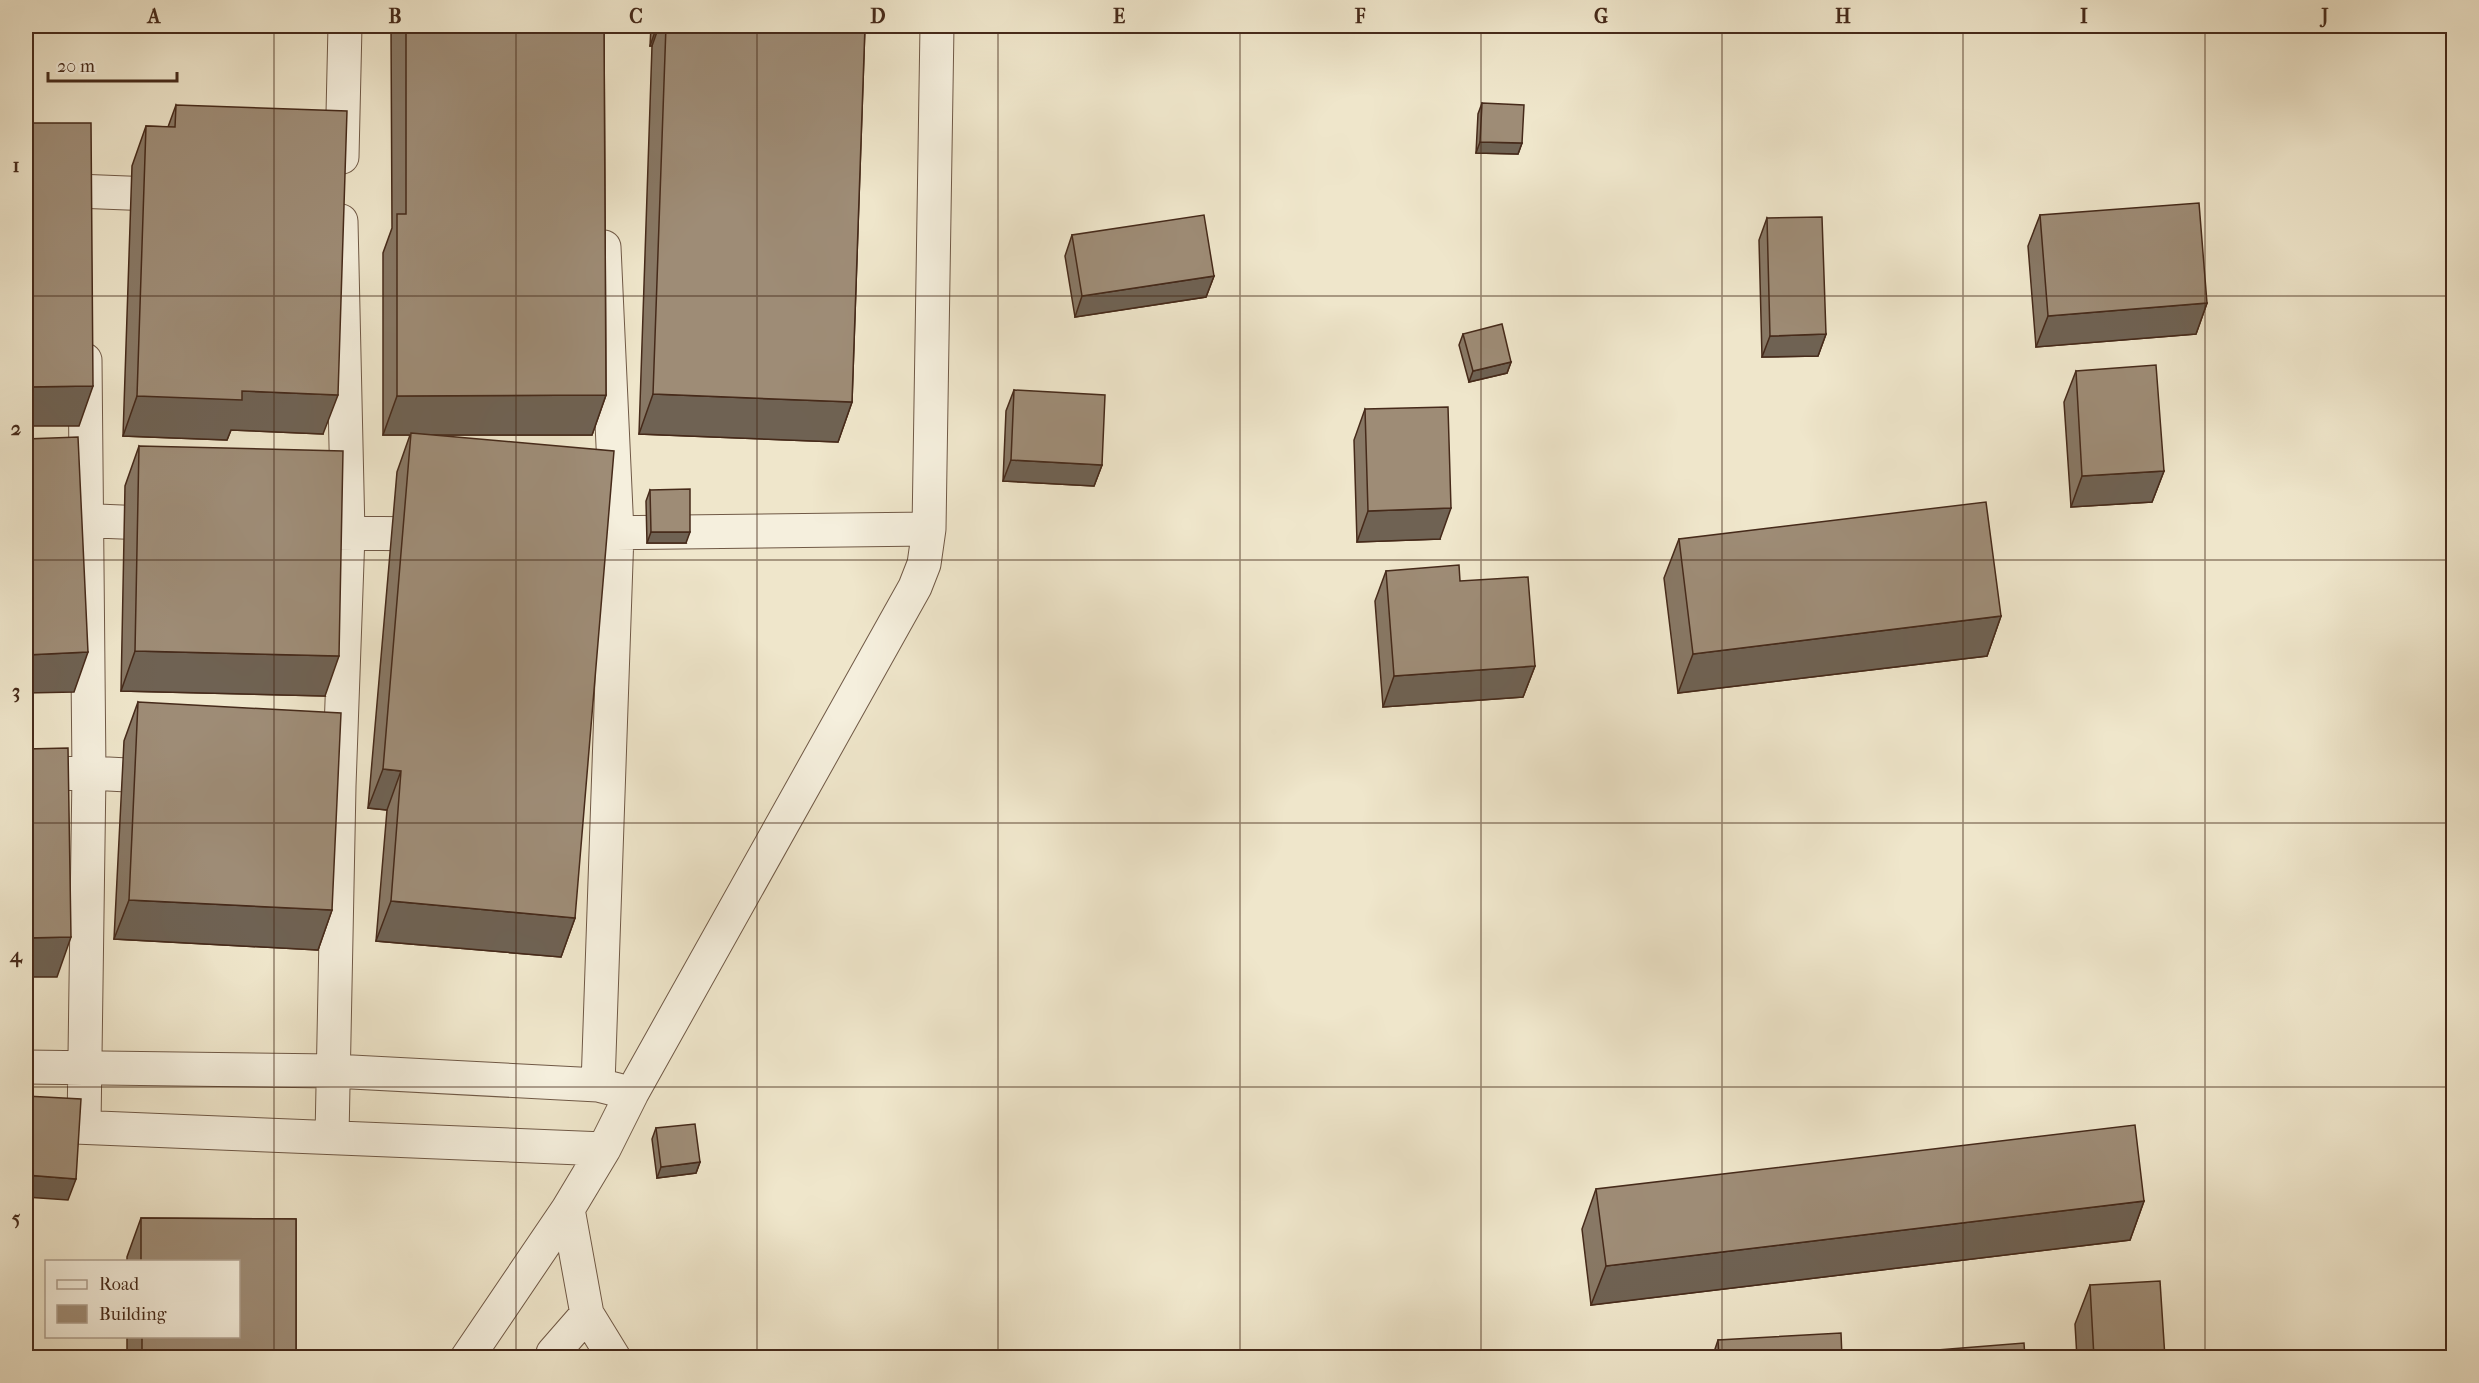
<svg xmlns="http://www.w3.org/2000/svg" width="2479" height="1383" font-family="'IM FELL French Canon',serif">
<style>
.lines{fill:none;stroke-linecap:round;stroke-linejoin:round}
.street-casing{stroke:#705946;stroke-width:35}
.street{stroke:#f5efdd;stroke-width:33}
.wall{fill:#887865;stroke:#462a1a;stroke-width:1.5}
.shaded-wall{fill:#6f6253;stroke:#462a1a;stroke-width:1.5}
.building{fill:#9e8c76;stroke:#462a1a;stroke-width:1.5}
.grid{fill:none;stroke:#462a1a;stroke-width:1.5;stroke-opacity:0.55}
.neatline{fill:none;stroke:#462a1a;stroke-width:2}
.grid-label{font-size:20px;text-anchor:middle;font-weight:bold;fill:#462a1a}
</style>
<rect width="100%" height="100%" fill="#efe6cb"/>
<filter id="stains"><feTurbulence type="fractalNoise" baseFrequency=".00333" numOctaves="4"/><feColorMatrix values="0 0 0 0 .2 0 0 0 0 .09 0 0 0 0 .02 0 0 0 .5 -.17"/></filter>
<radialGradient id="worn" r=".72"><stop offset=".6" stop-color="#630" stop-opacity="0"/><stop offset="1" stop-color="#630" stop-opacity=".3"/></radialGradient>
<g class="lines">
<g class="street-casing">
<path id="street" d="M342,157l3,-131
M26,189l151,6
M26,518l143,6
M328,533l107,1
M595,533l334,-4
M26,774l63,-1 77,4
M26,1067l307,4 265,14 20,5
M598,1085l19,-552 -13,-286
M26,1125l578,24
M84,1126l5,-353 -4,-413
M332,1137l7,-351 9,-252 -7,-313
M568,1209l19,105 27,44
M467,1358l101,-149 36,-60 28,-56 283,-506 9,-23 5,-35 8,-503
M553,1358v-5l34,-39"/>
</g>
<use href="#street" class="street"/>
</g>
<path class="wall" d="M391,26h213l2,369 -14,40h-159l142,483 -14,39 -185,-16 11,-131 -19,-2 29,-336 13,-37h-27v-182l9,-25z
M651,26h214l-13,376 -14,40 -199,-8 13,-388h-2z
M1482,103l40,40 -4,11 -42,-1 2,-39z
M176,105l147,329 -92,-4 -4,10 -104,-4 9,-270 14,-40 22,1z
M2040,215l167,88 -11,31 -160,13 -8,-101z
M1767,218l59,116 -8,22 -56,1 -3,-117z
M1072,235l142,41 -8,21 -131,20 -10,-61z
M1463,334l48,28 -4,11 -38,9 -10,-37z
M2076,371l88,100 -12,31 -81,5 -7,-105z
M1014,390l88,75 -8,21 -91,-5 3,-70z
M1365,409l75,130 -83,3 -3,-102z
M139,446l186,250 -204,-5 4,-205z
M650,490l36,53h-39l-1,-42z
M1679,539l322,77 -14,40 -309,37 -14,-115z
M1386,571l74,10 75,85 -12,31 -140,10 -8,-106z
M138,702l194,208 -14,40 -204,-11 10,-198z
M656,1128l44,34 -4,11 -39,5 -5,-39z
M1596,1189l548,12 -14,39 -539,65 -9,-76z
M141,1218l155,1v139h-169v-22h111v-74h-111v-5z
M2090,1285l75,73h-88l-2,-34z
M1718,1340l124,18h-130z"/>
<path class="shaded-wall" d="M657,26h2l-7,20h-2z
M1480,142l42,1 -4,11 -42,-1z
M1214,276l-8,21 -131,20 7,-21z
M2207,303l-11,31 -160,13 12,-31z
M1826,334l-8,22 -56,1 8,-21z
M1511,362l-4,11 -38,9 4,-11z
M93,386l-14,40h-53v-39z
M242,391l96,4 -15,39 -92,-4 -4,10 -104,-4 14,-40z
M653,394l199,8 -14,40 -199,-8z
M606,395l-14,40h-209l14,-39z
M1011,460l91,5 -8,21 -91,-5z
M2164,471l-12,31 -81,5 11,-31z
M1451,508l-11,31 -83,3 11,-31z
M651,532h39l-4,11h-39z
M2001,616l-14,40 -309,37 15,-39z
M135,651l204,5 -14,40 -204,-5z
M88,652l-14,40 -48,1v-38z
M1535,666l-12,31 -140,10 11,-31z
M383,769l18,2 -14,39 -19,-2z
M129,900l203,10 -14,40 -204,-11z
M391,901l184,17 -14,39 -185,-16z
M71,937l-14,40h-31v-39z
M700,1162l-4,11 -39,5 4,-11z
M26,1175l50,4 -8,21 -42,-3z
M2144,1201l-14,39 -539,65 15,-39z"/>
<path class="building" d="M406,26h198l2,369 -209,1v-182h9z
M666,26h199l-13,376 -199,-8z
M1482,103l42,2 -2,38 -42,-1z
M176,105l171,6 -9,284 -96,-4v9l-105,-4 9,-270 29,1z
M26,123h65l2,263 -67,1z
M2199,203l8,100 -159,13 -8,-101z
M1204,215l10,61 -132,20 -10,-61z
M1822,217l4,117 -56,2 -3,-118z
M1502,324l9,38 -38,9 -10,-37z
M2156,365l8,106 -82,5 -6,-105z
M1014,390l91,5 -3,70 -91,-5z
M1448,407l3,101 -83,3 -3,-102z
M411,433l203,18 -39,467 -184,-17 10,-130 -18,-2z
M78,437l10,215 -62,3v-216z
M139,446l204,5 -4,205 -204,-5z
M690,489v43h-39l-1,-42z
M1986,502l15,114 -308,38 -14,-115z
M1459,565l1,16 68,-4 7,89 -141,10 -8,-105z
M138,702l203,11 -9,197 -203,-10z
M68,748l3,189 -45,1v-189z
M26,1096l55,3 -5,80 -50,-4z
M695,1124l5,38 -39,5 -5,-39z
M2135,1125l9,76 -538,65 -10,-77z
M141,1218l155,1v139h-154v-22h96v-74h-97z
M2160,1281l5,77h-71l-4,-73z
M1841,1333l1,25h-123l-1,-18z
M2024,1343l1,15h-125v-5z"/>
<path class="grid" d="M274,26v1332M516,26v1332M757,26v1332M998,26v1332M1240,26v1332M1481,26v1332M1722,26v1332M1963,26v1332M2205,26v1332M26,296h2428M26,560h2428M26,823h2428M26,1087h2428"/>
<rect width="2479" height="1383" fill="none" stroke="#efe6cb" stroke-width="66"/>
<rect x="45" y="1260" width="195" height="78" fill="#f5efdd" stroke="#afa08f" stroke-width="1.5"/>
<rect x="57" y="1280" width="30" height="9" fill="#f5efdd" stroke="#afa08f" stroke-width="1.5"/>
<text x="99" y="1290" font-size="18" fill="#462a1a">Road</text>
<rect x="57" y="1305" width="30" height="18" fill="#9e8c76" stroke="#afa08f" stroke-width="1.5"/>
<text x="99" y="1320" font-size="18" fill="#462a1a">Building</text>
<path d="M48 72v9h129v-9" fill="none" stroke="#462a1a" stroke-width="3"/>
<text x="57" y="72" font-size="18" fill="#462a1a" stroke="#f5efdd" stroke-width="4.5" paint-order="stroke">20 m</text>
<rect x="33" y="33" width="2413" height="1317" class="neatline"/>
<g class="grid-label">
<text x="154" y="23">A</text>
<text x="395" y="23">B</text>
<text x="636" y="23">C</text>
<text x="878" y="23">D</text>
<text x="1119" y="23">E</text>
<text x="1360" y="23">F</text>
<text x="1601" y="23">G</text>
<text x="1843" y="23">H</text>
<text x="2084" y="23">I</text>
<text x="2325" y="23">J</text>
<text x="16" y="172">1</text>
<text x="16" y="435">2</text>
<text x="16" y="698">3</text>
<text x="16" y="962">4</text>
<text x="16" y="1225">5</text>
</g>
<rect width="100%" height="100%" filter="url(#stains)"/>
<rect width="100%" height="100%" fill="url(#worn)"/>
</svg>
